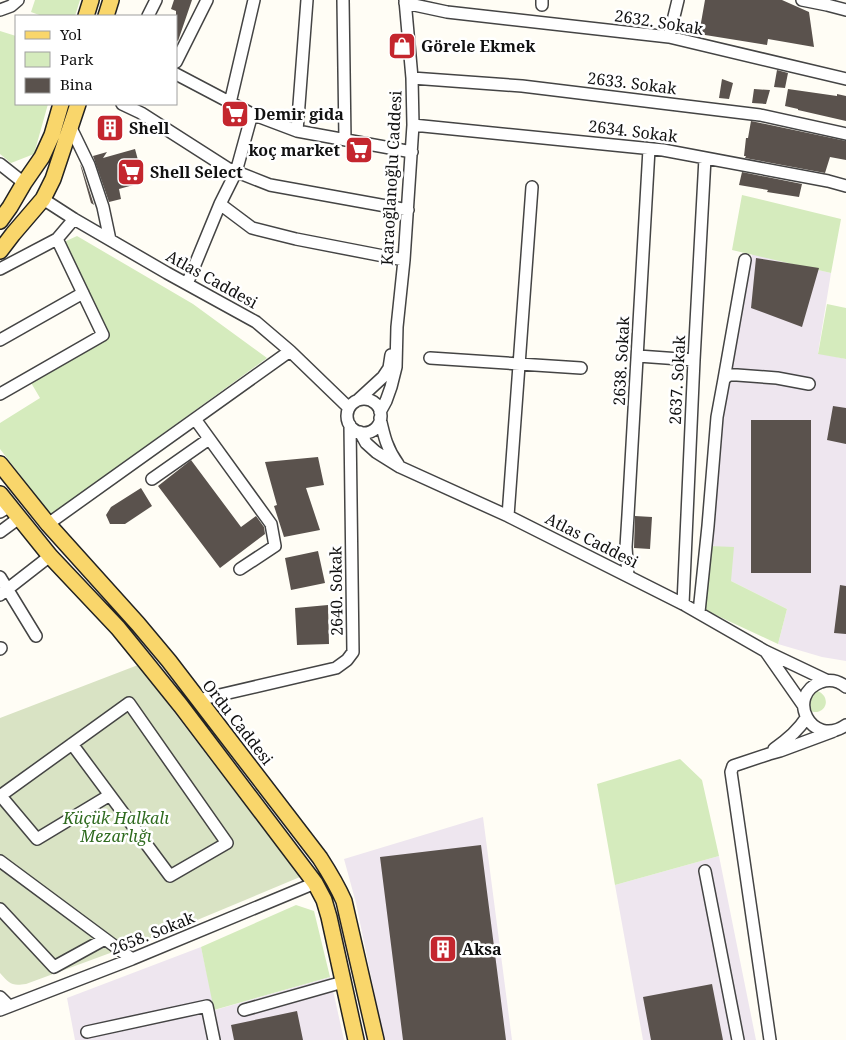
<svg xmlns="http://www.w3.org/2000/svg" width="846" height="1040" font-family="'Noto Serif',serif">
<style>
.industrial{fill:#eee6ef}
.green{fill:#d5ebbd}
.cemetery{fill:#d9e3c4}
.building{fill:#5a524d}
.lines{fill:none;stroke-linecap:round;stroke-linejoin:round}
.minor-casing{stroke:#444;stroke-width:14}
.major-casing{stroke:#222;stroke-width:18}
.minor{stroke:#fff;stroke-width:11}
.major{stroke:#f9d66b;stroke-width:15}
.labels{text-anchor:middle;stroke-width:5;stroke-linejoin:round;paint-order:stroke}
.street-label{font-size:16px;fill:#111;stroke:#fff}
.poi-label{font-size:16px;font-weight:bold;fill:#111;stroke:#fff;text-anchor:start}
.park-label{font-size:16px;font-style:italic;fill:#2f6b1f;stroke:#fff}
</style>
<rect width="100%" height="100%" fill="#fffdf5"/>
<path class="industrial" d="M752,254l79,19 -13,80 28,6v302l-24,-4 -44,-13 9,-35 -56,-28 -22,-35 6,-104z
M483,817l29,223h-128l-28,-137 -12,-44z
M719,856l37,184h-113l-28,-155z
M201,947l14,63 115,-33 14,63h-269l-8,-42z"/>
<path class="green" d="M35,0h45l-5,16h-33l-11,-4z
M0,31l16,5v68h32l-14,50 -23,9 -11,-9z
M742,195l99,24 -10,54 -99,-23z
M77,236l116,68 74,54 -216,157 -51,-66v-26l40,-25 -10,-17 78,-46 -44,-93z
M827,304l19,4v51l-28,-5z
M709,546l25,1 -3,34 56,28 -9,35 -73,-34z
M815,690c18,5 12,27 -6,21l-3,-16z
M680,759l22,21 17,76 -104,29 -18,-101z
M296,905l18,6 16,66 -116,33 -13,-63z"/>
<path class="cemetery" d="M138,665l162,212 -122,51 -152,56c-15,2 -16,0 -26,-11v-255z"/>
<path class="building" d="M174,0h18l-14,41 -2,-1v-29l-5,-2z
M705,0h77l27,12 5,35 -46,-8 -1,6 -68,-11z
M777,70l11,3 -3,15 -11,-1z
M722,79l11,4 -4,16 -10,-1z
M754,89l16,1 -4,14 -14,-1z
M788,89l49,7v-2l9,2v25l-48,-11v-1l-13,-3z
M104,118l17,13 -5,7 -17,-12z
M751,121l95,20v19l-16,-3 -5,16 -80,-15 1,-2h-2l2,-18h2z
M135,149l9,33 -25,7 2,10 -12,3 -16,-46 14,-4 -4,6z
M80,164l2,4 12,37 -3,-2z
M742,172l60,12 -3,13 -32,-5 1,-2 -29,-5z
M756,258l63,10 -17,59 -51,-19z
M833,406l13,2v36l-19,-4z
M751,420h60v153h-60z
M318,457l6,28 -18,3 14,42 -36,7 -10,-31 3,-1 -12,-43z
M191,460l50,67 15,-11 8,11 1,7 -45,34 -62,-82z
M141,488l11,18 -27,18h-15l-4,-9 5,-8z
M635,516l17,1 -2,32 -16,-1z
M318,551l7,32 -34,7 -6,-32z
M840,585l6,1v48l-12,-1z
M328,605l1,39 -32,1 -2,-37z
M481,845l25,195h-103l-23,-183z
M712,984l11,56h-72l-8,-43z
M297,1011l6,29h-69l-3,-15z"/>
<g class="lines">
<g class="minor-casing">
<path id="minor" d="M343,0l2,140
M802,0l25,5
M823,0l4,5 19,5
M405,3l42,9 222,25 177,42
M542,5v-5
M0,10l11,-4 7,-6
M148,16l8,-16
M669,37l9,-37
M176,62l31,-62
M176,74l76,40 45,17 115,21
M412,78l110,8 238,29 86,19
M230,103l24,-103
M122,104l19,9 86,55 43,17 138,25
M413,125l250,25 165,31 18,5
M71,128l18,37 14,42 7,33
M297,131l10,-131
M0,164l24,19
M43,199l31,20 93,54 89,49 34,29 59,57
M220,204l32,24 44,11 108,21
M0,269l57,-30 17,-20
M187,284l33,-80 16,-32 16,-58
M0,340l83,-47
M638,356l56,4
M430,358l151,10
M724,379l21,-119
M0,394l103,-59 -46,-96
M347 416a17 17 0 1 1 34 0a17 17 0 1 1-34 0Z
M358,400l25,-23 6,-9 2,-13
M380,412l6,-11 5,-14 5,-20 1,-40 7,-67 9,-135 -1,-47 -7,-78
M380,418c4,18 7,31 18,46
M195,419l76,105 4,22 -35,23
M360,432l6,11 10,9 24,15 108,49 175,88 82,47 61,29
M152,479l57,-40
M0,512l10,-6
M508,516l24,-329
M48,524l242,-173
M0,532l19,-14
M628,576l-2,-29 2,-32 21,-366
M0,577l36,59
M0,595l50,-39
M683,604l11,-244 11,-202
M699,612l9,-86 9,-109 7,-38 5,-4h8l40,3 32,6
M0,649l1,-1
M766,652l37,53
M846,687c-7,-6 -16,-8 -25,-5 -36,13 -10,67 25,43
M198,700l138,-32 11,-8 6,-8 -3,-227
M774,749c13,-9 24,-18 32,-31
M0,795l37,44 73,-44
M0,796l129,-93 98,140 -57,33 -98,-132
M0,861l132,98
M705,871l33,169
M0,909l54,58 51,-28
M0,997l9,9
M0,1010l132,-51 183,-76
M244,1010l99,-28
M87,1032l120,-26 7,34
M770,1040l-39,-268 2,-6 36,-12 11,-3 54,-20"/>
</g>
<g class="major-casing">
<path id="major" d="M86,16l5,-16
M106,16l5,-16
M0,221l10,-14 14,-24 18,-26 10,-22 9,-31
M0,251l13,-17 30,-35 10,-20 25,-75
M0,464l48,60 90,100 31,37 151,197c9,14 17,27 24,43l32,139
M0,494l50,62 68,72 26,32 37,46 134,177 9,17 5,17 27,123"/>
</g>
<use href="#minor" class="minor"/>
<use href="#major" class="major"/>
</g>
<defs>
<g id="shop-square" transform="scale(1.4375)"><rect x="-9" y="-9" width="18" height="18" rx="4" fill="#c4262e" stroke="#fff"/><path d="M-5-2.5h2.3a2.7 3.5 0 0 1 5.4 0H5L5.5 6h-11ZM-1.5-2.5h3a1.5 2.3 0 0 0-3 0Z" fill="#fff"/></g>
<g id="supermarket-square" transform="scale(1.4375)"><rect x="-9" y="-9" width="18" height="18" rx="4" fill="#c4262e" stroke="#fff"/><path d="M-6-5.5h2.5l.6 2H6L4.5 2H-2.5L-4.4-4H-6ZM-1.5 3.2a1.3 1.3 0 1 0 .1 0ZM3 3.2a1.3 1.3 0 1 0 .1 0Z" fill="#fff"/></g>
<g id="building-square" transform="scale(1.4375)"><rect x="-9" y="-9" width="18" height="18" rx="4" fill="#c4262e" stroke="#fff"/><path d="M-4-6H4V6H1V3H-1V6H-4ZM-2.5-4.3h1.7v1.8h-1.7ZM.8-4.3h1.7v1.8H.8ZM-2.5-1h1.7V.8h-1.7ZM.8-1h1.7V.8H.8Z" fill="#fff"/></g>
</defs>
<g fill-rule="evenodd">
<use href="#shop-square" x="402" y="46"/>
<use href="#supermarket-square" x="235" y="114"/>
<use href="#building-square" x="110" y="128"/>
<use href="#supermarket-square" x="359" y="150"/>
<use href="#supermarket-square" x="131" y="172"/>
<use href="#building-square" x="443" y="949"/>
</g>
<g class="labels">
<g class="street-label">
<text transform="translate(659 22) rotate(9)" y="6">2632. Sokak</text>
<text transform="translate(632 83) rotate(7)" y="6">2633. Sokak</text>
<text transform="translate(633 131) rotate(7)" y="6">2634. Sokak</text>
<text transform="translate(391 178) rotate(-87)" y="6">Karaoğlanoğlu Caddesi</text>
<text transform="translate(212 279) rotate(29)" y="6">Atlas Caddesi</text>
<text transform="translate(621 361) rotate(-87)" y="6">2638. Sokak</text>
<text transform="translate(677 380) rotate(-87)" y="6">2637. Sokak</text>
<text transform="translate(592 540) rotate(27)" y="6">Atlas Caddesi</text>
<text transform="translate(336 591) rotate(-91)" y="6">2640. Sokak</text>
<text transform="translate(238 722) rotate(52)" y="6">Ordu Caddesi</text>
<text transform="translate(152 933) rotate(-22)" y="6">2658. Sokak</text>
</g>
<g class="poi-label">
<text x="421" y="52">Görele Ekmek</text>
<text x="254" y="120">Demir gida</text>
<text x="129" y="134">Shell</text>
<text x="340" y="156" text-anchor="end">koç market</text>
<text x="150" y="178">Shell Select</text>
<text x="462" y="955">Aksa</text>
</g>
<g class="park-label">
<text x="116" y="824">Küçük Halkalı<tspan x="116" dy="18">Mezarlığı</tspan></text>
</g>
</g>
<rect x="15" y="15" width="162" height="90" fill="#ffffff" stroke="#a0a0a0"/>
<rect x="25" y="31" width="25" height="8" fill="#f9d66b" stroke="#a0a0a0"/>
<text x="60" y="40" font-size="15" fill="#111111">Yol</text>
<rect x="25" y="52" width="25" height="15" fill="#d5ebbd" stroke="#a0a0a0"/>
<text x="60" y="65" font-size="15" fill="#111111">Park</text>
<rect x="25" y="78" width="25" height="15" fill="#5a524d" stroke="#a0a0a0"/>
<text x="60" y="90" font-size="15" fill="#111111">Bina</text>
</svg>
